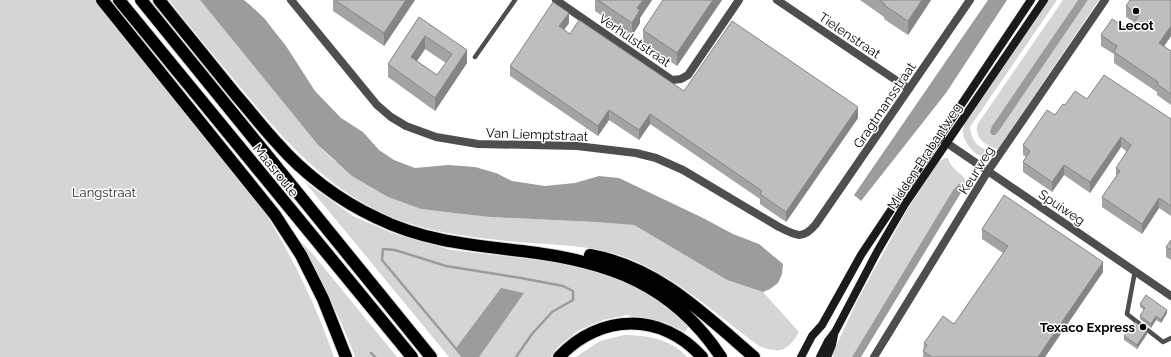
<svg xmlns="http://www.w3.org/2000/svg" width="1171" height="357" font-family="Raleway,sans-serif">
<style>
.green{fill:#d5d5d5}
.water{fill:#9c9c9c}
.lines{fill:none;stroke-linecap:round;stroke-linejoin:round}
.stream{stroke:#9c9c9c;stroke-width:2.5}
.highway-casing{stroke:#dbdbdb;stroke-width:14}
.lane{stroke:#4e4e4e;stroke-width:4.5}
.street{stroke:#4e4e4e;stroke-width:8}
.secondary{stroke:#1b1b1b;stroke-width:8}
.highway{stroke:#000;stroke-width:12}
.wall{fill:#a3a3a3;fill-rule:evenodd}
.shaded-wall{fill:#858585}
.building{fill:#bebebe;stroke:#858585;fill-rule:evenodd}
.poi-dot{fill:#000;stroke:#fff;stroke-width:1.5}
.labels{text-anchor:middle;stroke-width:3;stroke-linejoin:round;paint-order:stroke}
.poi-label{font-size:13px;font-weight:bold;fill:#000;stroke:#fff}
.street-label{font-size:13px;fill:#000;stroke:#fff}
.park-label{font-size:13px;fill:#2c2c2c;stroke:#fff}
</style>
<rect width="100%" height="100%" fill="#fff"/>
<path class="green" d="M0,0h100l158,201c31,49 57,101 76,156h-334z
M169,0h31l118,145 14,14 56,38 33,12 69,8 105,5 39,3 93,55 36,12 36,40c-12,20 -19,22 -40,14 -42,-31 -87,-73 -137,-90 -30,-10 -61,-11 -92,-13 -45,-4 -99,-9 -141,-27 -63,-27 -110,-81 -152,-133 -23,-27 -46,-55 -68,-83z
M1047,0h10l-87,127c2,17 10,22 25,25 -11,15 -32,-7 -32,-20 0,-5 1,-8 3,-12z
M1063,0h15l-86,126 3,9 93,-135h11l-101,149c-12,-3 -23,-10 -21,-24z
M945,158h3c4,15 20,15 18,29l-13,3 -101,167h-18l-2,-2 25,-54 51,-93 30,-46z
M304,181l49,35 39,17 59,17 113,13 33,6 28,10 48,29 16,18 -4,6 -21,-10 -38,-7 -23,5 -24,10 -20,16 -8,11h-102z
M299,240l13,13 85,104h-42c-15,-41 -35,-79 -56,-117z
M624,335c23,0 47,4 63,22h-111l24,-16z"/>
<path class="water" d="M200,0h44l6,5 14,13 22,28 29,45 26,27 22,14 16,18 15,10 21,8 33,-3 27,2 21,6 16,8 33,5 30,-3 24,-7 20,2 84,40 30,16 26,10 24,20 -1,10 -4,9 -8,6 -7,3 -36,-12 -93,-55 -39,-3 -105,-5 -36,-4 -33,-4 -33,-12 -36,-21 -34,-31z
M988,0h19l-61,93 -85,108 -7,-6z
M1078,0h10l-90,132 -3,3h-3l-2,-3 2,-6z
M959,184l4,1 -1,6 -101,166h-9l101,-167z
M501,288l23,5 -45,64h-16l-7,-9z"/>
<g class="lines">
<path class="stream" d="M371,353l4,4
M463,357l-81,-97 1,-11 12,1 51,16 75,12 42,8 10,5v9l-21,12 -20,22 -16,23"/>
<g class="highway-casing">
<path id="highway" d="M102,0l173,215 26,40 22,44 23,58
M119,0l293,357
M141,0l290,357
M159,0c26,32 51,63 77,95 14,16 27,33 41,48 27,31 63,58 100,75 46,23 95,27 145,33 85,10 150,32 199,106
M590,255c68,12 114,59 164,102
M559,357c41,-44 103,-45 143,0"/>
</g>
<path class="lane" d="M475,57l40,-57
M1135,271l-8,43 36,28 8,-4"/>
<path class="street" d="M291,0l86,105 14,12 15,9 30,11 42,7 99,2 59,7 20,5 27,12 96,57c17,9 24,13 37,-3l154,-224
M556,0l116,80 9,-1 7,-4 51,-75
M777,0l132,89
M941,139l230,157
M874,357l114,-186 117,-171"/>
<path class="secondary" d="M801,357l11,-21 10,-11 39,-70 170,-255
M820,357l8,-16 7,-9 42,-80 28,-48 139,-204
M827,357l5,-12 2,-10"/>
<use href="#highway" class="highway"/>
</g>
<path class="wall" d="M333,0h82l-31,46 -51,-35z
M595,0h57l-12,18v5l-8,13 -37,-25z
M663,0h59l-45,66 -34,-23v-13z
M860,0h71l-23,35 -24,-16v-2z
M1171,0v36l-7,10 7,5v54l-14,-10v-3l-43,-29v-9l-13,-8v-11l28,-5 5,-8 -8,-5v-11z
M419,17l48,46 -32,48 -47,-34v-13zM425,49l21,14 -9,12 -20,-14z
M569,23l-5,7 6,4 114,57 174,27 -72,104 -26,-18v-5l-110,-75 -11,16 -30,-20 -11,16 -88,-60v-10z
M1087,99l84,20v97l-12,-8 -17,26 -40,-27v-10l14,-21v-8l11,-16 -6,-5 -31,46 -26,-18 -12,17 -29,-20v-10l3,-5 -3,-2v-10l42,-40z
M982,229l121,43 -58,85h-122l1,-14 30,-19 49,-71 -21,-14z
M1171,240v20l-5,-3v-10z
M1140,304l27,9 -6,10 -5,-3 -5,8 -11,-9v-3l4,-6 -4,-3z
M1147,334l-10,15 -13,-9v-4z"/>
<path class="shaded-wall" d="M406,0h9l-31,46v-13z
M643,0h9l-12,18v5l-8,13v-13l5,-15z
M713,0h9l-45,66v-13z
M922,0h9l-23,35v-14z
M569,13v10l-10,14v-11z
M1171,26v10l-12,18v-11z
M425,36v13l-14,21v-13z
M467,50v13l-32,48v-13z
M858,107v11l-72,104v-10z
M609,110v10l-11,16v-10z
M650,114v10l-11,16v-10z
M1121,137v10l-31,46v-11z
M1064,165v10l-12,17v-10z
M1159,198v10l-17,26v-10z
M1103,262v10l-58,85h-7z
M1167,310v3l-6,10v-3z
M1156,316v4l-5,8v-4z
M1147,330v4l-10,15v-4z"/>
<path class="building" d="M335,0h71l-22,33z
M598,0h45l-6,8 3,2 -8,13z
M663,0h50l-36,53 -34,-23z
M879,0h43l-14,21 -24,-16 1,-1z
M1130,0h41v26l-12,17 12,8v43l-14,-10 1,-2 -44,-30 3,-6 -16,-11 11,-16 17,11 10,-15 -13,-9z
M553,2l16,11 -10,13 11,8 9,-14 105,71 48,-70 126,86 -72,105 -26,-18 2,-3 -112,-77 -11,16 -30,-20 -11,16 -88,-60z
M419,17l48,33 -32,48 -47,-34zM425,36l27,18 -15,21 -26,-18z
M1104,75l67,44v87l-12,-8 -17,26 -40,-27 18,-26 -4,-3 15,-23 -10,-8 -31,45 -26,-17 -12,17 -29,-20 7,-11 -7,-6 24,-35 8,5 8,-11 2,1 10,-14 12,8z
M1004,195l99,67 -65,95h-106l-9,-6 4,-6 -3,-2 19,-27 11,8 54,-78 -26,-17z
M1171,240v10l-5,-3z
M1146,295l21,15 -6,10 -5,-4 -5,8 -11,-8 5,-8 -5,-4z
M1135,322l12,8 -10,15 -13,-9z"/>
<g class="poi-dot">
<circle cx="1136" cy="11" r="4"/>
<circle cx="1143" cy="327" r="4"/>
</g>
<g class="labels">
<g class="poi-label">
<text x="1136" y="30">Lecot</text>
<text x="1135" y="332" text-anchor="end">Texaco Express</text>
</g>
<g class="street-label">
<text transform="translate(850 35) rotate(34)" y="5">Tielenstraat</text>
<text transform="translate(635 40) rotate(34)" y="5">Verhulststraat</text>
<text transform="translate(884 105) rotate(-56)" y="5">Gragtmansstraat</text>
<text transform="translate(537 134) rotate(2)" y="5">Van Liemptstraat</text>
<text transform="translate(924 156) rotate(-57)" y="5">Midden-Brabantweg</text>
<text transform="translate(276 170) rotate(51)" y="5">Maasroute</text>
<text transform="translate(976 170) rotate(-58)" y="5">Keurweg</text>
<text transform="translate(1062 207) rotate(34)" y="5">Spuiweg</text>
</g>
<g class="park-label">
<text x="104" y="197">Langstraat</text>
</g>
</g>
</svg>
